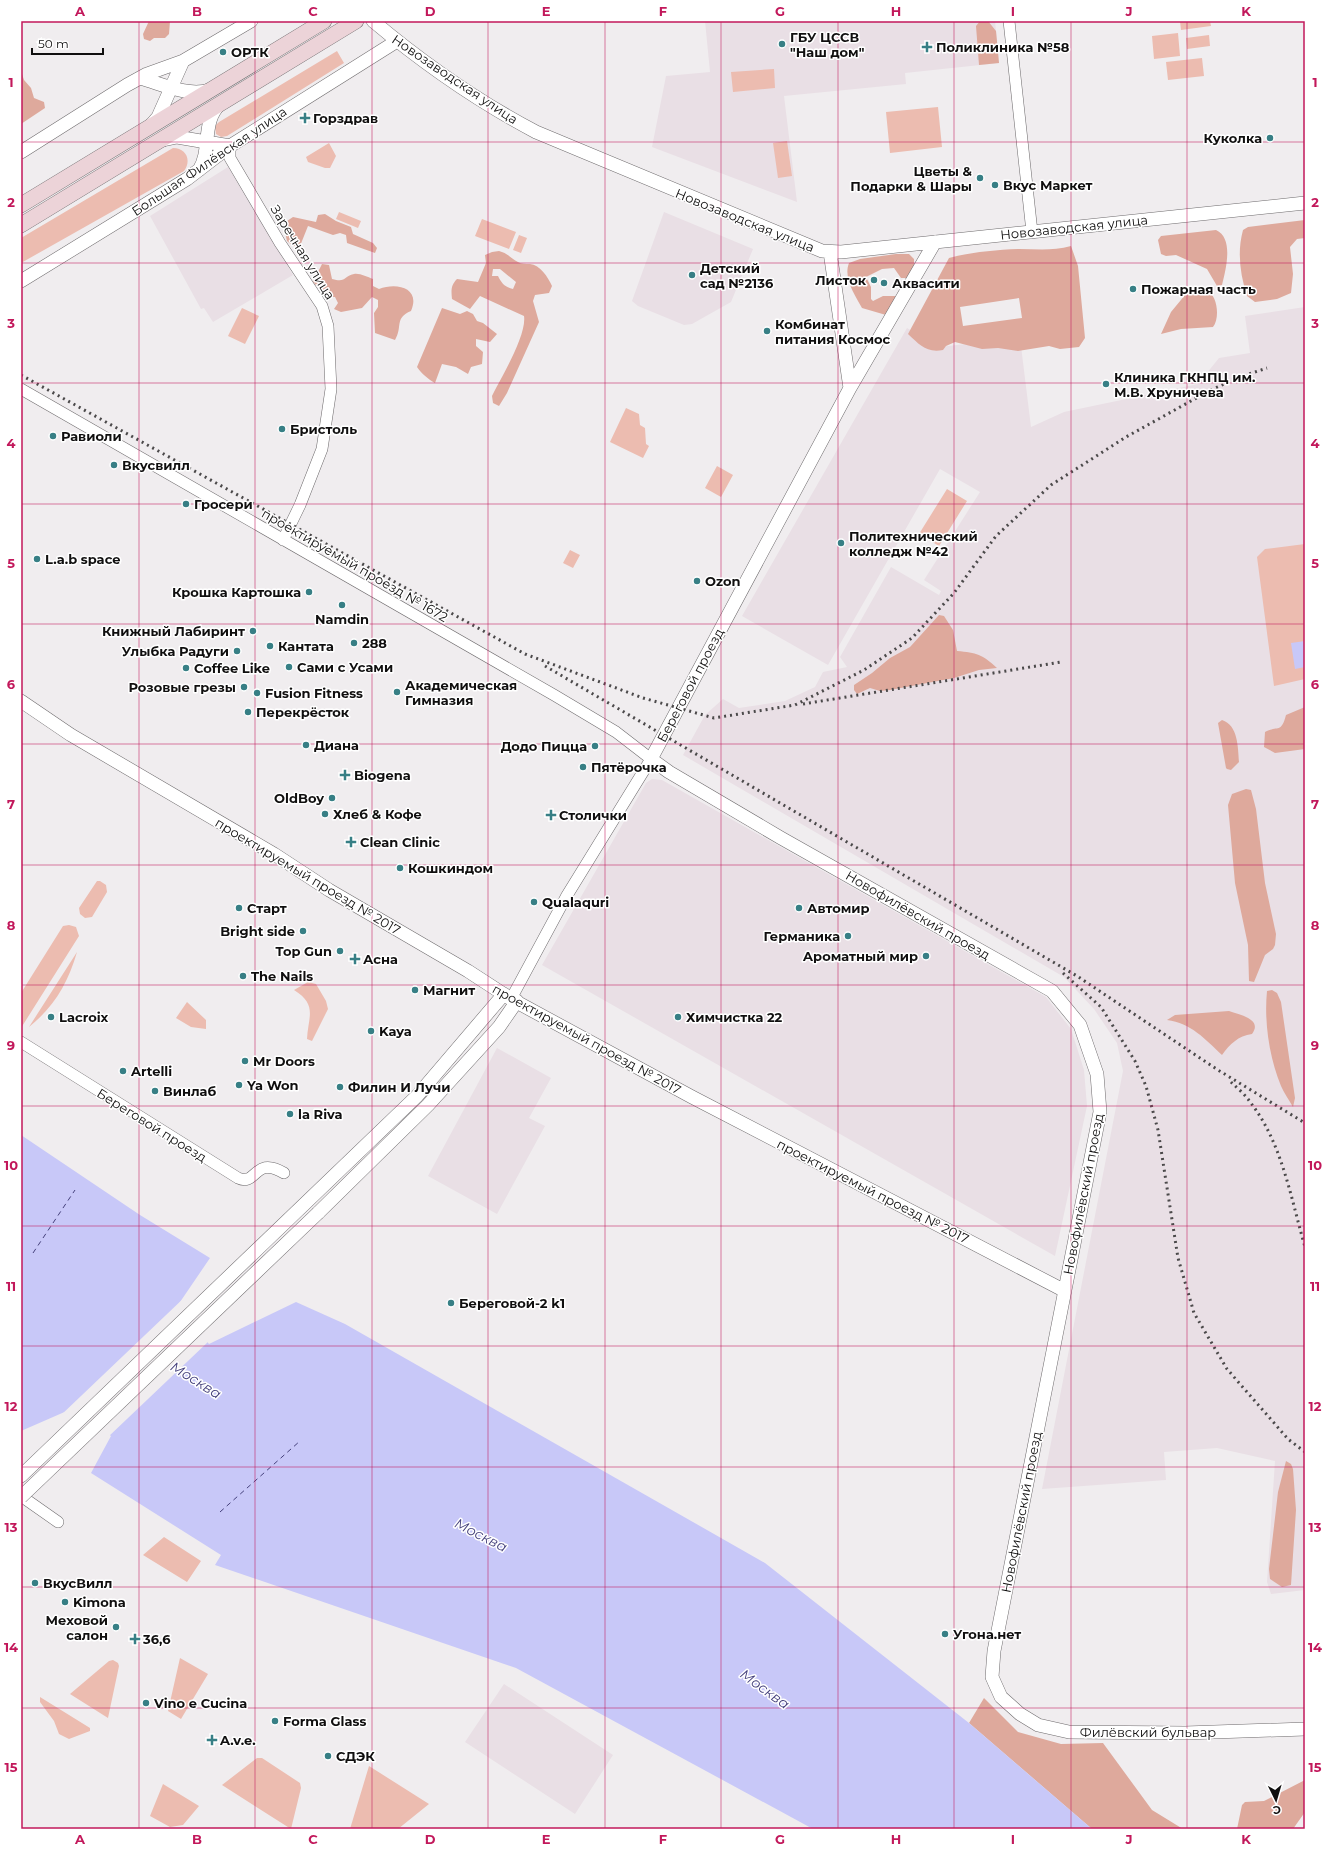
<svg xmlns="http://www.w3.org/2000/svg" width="1326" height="1850" font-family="Montserrat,sans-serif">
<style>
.built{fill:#e9dfe5}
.green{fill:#ecbcb0}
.forest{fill:#dea99c;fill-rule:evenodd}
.water{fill:#c8c8f8}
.pier{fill:#f0edef}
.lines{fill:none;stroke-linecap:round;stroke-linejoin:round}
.ferry{stroke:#45417c;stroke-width:1;stroke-dasharray:5 4;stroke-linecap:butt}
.minor-casing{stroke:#6e6b6d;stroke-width:12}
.tertiary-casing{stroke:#6e6b6d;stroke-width:14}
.secondary-casing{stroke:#6e6b6d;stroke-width:16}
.minor{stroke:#fff;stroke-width:11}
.tertiary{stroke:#fff;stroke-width:13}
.secondary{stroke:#ecd3d8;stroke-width:15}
.rail{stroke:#4b494a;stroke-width:3;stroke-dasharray:2 4;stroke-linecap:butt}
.tertiary-bridge-casing{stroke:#6e6b6d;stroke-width:14;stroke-linecap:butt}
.tertiary-bridge{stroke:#fff;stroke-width:13}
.grid{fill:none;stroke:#c2185b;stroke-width:1;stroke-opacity:0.55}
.poi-dot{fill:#377f85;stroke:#fff;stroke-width:1.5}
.labels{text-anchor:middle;stroke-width:3;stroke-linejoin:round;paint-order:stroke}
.poi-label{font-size:13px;font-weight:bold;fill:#100f0f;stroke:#fff;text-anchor:start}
.street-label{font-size:13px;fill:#100f0f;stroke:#fff}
.water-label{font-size:14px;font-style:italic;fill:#45417c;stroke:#fff}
.neatline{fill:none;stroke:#c2185b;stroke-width:1.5}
.grid-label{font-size:13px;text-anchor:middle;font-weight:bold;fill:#c2185b}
</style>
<rect width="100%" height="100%" fill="#f0edef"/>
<path class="built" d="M705,21h290l4,42 -94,10 1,11 -122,12 13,106 -145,-55 14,-71 44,-4z
M228,167l65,108 -80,47 -9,-14 -3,1 -51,-93z
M664,212l89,37 -22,53 -39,22 -8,1 -46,-19 -6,-5z
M1305,307v1283l-34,4 -4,-12 8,-121 -58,-13 -53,4 2,28 -124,9 81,-418 -6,-28 -23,-34 -30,-32 -381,-222 22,-40 18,-16 16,9 46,-7 30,-14 8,-15 24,-5 -7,-10 51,-90 48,28 2,-4 -17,-11 56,-88 -40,-23 -112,196 -86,-49 165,-288 32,19 81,-9 11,89 33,-15 134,-28 21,-26 31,-5 -5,-37z
M652,779l10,1 384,217 25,32 13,41 3,36 -32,150 -513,-291 104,-182z
M497,1048l54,30 -22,40 16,8 -48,88 -69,-38z
M504,1684l109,71 -38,59 -110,-72z"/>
<path class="green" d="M1180,21h30l1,5 -30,4z
M1178,33l2,23 -26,3 -2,-23z
M1209,35l1,11 -23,3 -1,-11z
M337,51l7,12 -117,73 -6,1 -5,-3 -1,-8 4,-4z
M1202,58l2,18 -36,4 -2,-18z
M774,69l1,19 -42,4 -2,-20z
M938,107l4,40 -52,6 -4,-41z
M787,141l5,35 -14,2 -5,-35z
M329,143l7,13 -6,12h-5l-17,-6 -2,-5z
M173,148c13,0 19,12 11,23l-163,92v-25z
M339,212l22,9 -3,7 -22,-9z
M482,219l34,13 -7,17 -34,-13z
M519,235l8,3 -6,15 -8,-3z
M242,308l17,8 -14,28 -17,-8z
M626,408l13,6 1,11 5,3 1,16 3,2 -6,12 -33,-16z
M717,466l16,9 -12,22 -16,-9z
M947,489l20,12 -28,45 -20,-12z
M1305,544v135l-31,7 -17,-129 8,-8z
M570,550l10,5 -7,13 -10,-5z
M97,881h3l6,4 1,7 -15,25 -7,1 -5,-4 -1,-6z
M69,925l7,2 3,9 -58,92v-35l42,-67z
M77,952c-9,31 -23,55 -48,75z
M308,982l8,2 10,17 2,8 -16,32 -5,-2c1,-22 11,-34 -13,-49z
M187,1002l19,18v9l-15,-2 -15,-9z
M164,1537l37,24 -14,21 -44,-27z
M180,1658l28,16 -27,45 -13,-8z
M113,1660l5,3 1,3 -11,52 -38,-24 39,-33z
M40,1697l50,31v3l-21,8 -10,-5 -5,-13 -14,-19z
M257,1758h5l38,25 1,5 -10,41 -69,-44z
M369,1766l60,38 -31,25h-48z
M163,1784l36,22 -16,19 -13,2 -20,-11z"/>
<path class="forest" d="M149,21h21l-1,13 -4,4h-11l-4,3 -6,-2 -1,-5z
M980,21h8l8,10 3,32 -20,2 -3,-39z
M21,71l3,9 7,8 3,10 10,4 1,6 -24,16z
M325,214l11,7 15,6 2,7 20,9 4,5 -2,5 -28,-10 -1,-8 -6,-2 -7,2 -25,-9 -8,20h-7l-6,-5 -3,-13 3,-7 6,-4 23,5 2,-7z
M1305,220v18l-8,1 -7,8 3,27 -2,19 -14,6 -22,3 -8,-6c-7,-22 -10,-44 -4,-66l5,-3z
M1216,230c18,8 10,39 6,55l-5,1 -10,-17 -31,-14 -10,1 -5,-2 -3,-14 3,-4z
M1071,246l7,20 7,72 -6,9 -19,2 -11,-3 -31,5 -20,-3 -16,1 -27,-7 -9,4 -3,4c-17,3 -23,-5 -35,-16l41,-76c22,-6 47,-8 70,-9 18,0 34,2 52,-3zM1019,298l3,20 -59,8 -3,-19z
M499,251c8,2 12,7 19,11 3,2 8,2 12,2 10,1 18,13 22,22l-3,7 -14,2 -2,6 6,21 -32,71 -8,13 -6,-3 -1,-7c9,-18 35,-61 32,-80l-44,-20 -10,13 -18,-10c-1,-9 -1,-14 5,-20l21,3 8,-19 -1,-8 7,-3zM493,269h7l16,13 -3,7c-8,-2 -11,-5 -15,-13h-6z
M896,254h13l5,5v10l-5,9h-8l-7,-10 -12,1 -16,8 5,10v12l2,2 10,-5h12l3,5 -12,14 -24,-7c-7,-13 -19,-30 -13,-45l11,-4z
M322,264l7,1 3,14c15,4 11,-3 22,-5 6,-1 13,3 19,5v7l6,3c18,-7 42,-1 32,22 -17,7 -8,16 -16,29l-20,-7 -1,-20 4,-6v-7l-6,-3 -10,11 -21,4 -7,-3 4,-6 -3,-6h-7l-15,-15 1,-7 5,-5z
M1190,289c5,0 12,0 16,1 12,5 14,28 7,37l-32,2 -20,5 10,-22z
M442,308l18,6 7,-3 6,3 4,7 6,2 14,11 -7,8 -14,-3v7l7,6 -1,12 -11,3 -3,7 -12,-7 -14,-3 -7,19c-7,-4 -14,-10 -18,-16z
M939,615l5,1 9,14 4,21c20,2 25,3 40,17l-18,2 -25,8 -64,12 -10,1 -10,-3 -13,6 -3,-4v-5l18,-12 18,-15 20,-11z
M1305,707v42l-30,4 -11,-6 1,-15c13,-7 16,2 21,-17z
M1222,720c16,5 16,27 17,42l-8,8 -4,-1 -1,-1 -8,-45z
M1246,789l5,1 5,19 9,74 11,51 -1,11 -2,4 -8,6 -11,27 -5,-1 -1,-36 -13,-62 -7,-78 4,-11z
M1272,990l5,3 4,9 14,96 -2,9c-4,-7 -9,-14 -12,-21 -12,-29 -17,-65 -14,-95z
M1229,1011c11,4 34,8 23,23 -14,2 -22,10 -30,21 -17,-16 -31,-32 -55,-35l8,-5z
M1286,1461l5,3 2,5 3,41 -5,75 -9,2 -12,-8 -1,-10 9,-77z
M984,1698l34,34 43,12 42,-1 49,67 31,19h-91l-123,-106z
M1305,1780v32l-12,17h-56l5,-24 3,-3 19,-1z"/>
<path class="water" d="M1305,641v26l-10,2 -4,-26z
M21,1135l119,80 70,43 -32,47 31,39 87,-42 49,22 420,239 204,160 123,106h-279l-297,-161 -301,-103 6,-10 -130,-82 20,-37 -35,-29 -55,24z"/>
<path class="pier" d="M187,1295l-6,10 28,36 -102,97 1,-2 -33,-26 -15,6z"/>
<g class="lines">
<path class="ferry" d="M33,1253l42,-63
M220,1512l80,-71"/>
<g class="minor-casing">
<path id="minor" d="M1009,21l23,211
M230,146v12l50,85 42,63 6,20 3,63 -9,60 -22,56 -17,35
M21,389l533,306 62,37 35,27 -85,138 -55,102
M21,1042l217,136c19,9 16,-23 46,-5
M21,1496l37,26"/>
</g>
<g class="tertiary-casing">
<path id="tertiary" d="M373,21c50,42 106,81 163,111l286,119 19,1 464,-49
M140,78c22,6 48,19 70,12
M151,125l7,-8 25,-56
M163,140l14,-3 53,9
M21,152l106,-67 20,-11 36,-13 68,-40
M199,170c13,-20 2,-48 21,-66
M935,242l-85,146 -199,371 18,13 112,66 271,153 28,34 17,49 3,38 -106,539 -2,26 9,20 19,17 18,11 31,7 116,1 120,-4
M830,252l20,136
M21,281l166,-102 43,-33 167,-105
M21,701l50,34 203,119 55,36 139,81 43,28 181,98 373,194
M318,1213l110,-108 71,-78 18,-26
M21,1476l396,-380 87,-102"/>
</g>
<g class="secondary-casing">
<path id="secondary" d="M21,205l303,-184
M21,225l335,-204"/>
</g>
<use href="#minor" class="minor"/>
<use href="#tertiary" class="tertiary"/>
<use href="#secondary" class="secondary"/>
<path class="rail" d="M21,375l504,279 118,44 71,20 81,-13 69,-35 48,-32 42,-45 42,-57 55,-51 75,-48 83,-46 28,-13 30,-10
M545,666l532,310 141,94 87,53
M803,704l258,-42
M1063,973l38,34 34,54 11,25 12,44 20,128 16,55 33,56 61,70 17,13
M1231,1082c6,6 14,12 19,20 32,40 41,97 55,145"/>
<g class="tertiary-bridge-casing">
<path id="tertiary-bridge" d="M21,1497l297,-284"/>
</g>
<use href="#tertiary-bridge" class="tertiary-bridge"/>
</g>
<path class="grid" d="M139,21v1808M255,21v1808M372,21v1808M488,21v1808M605,21v1808M721,21v1808M838,21v1808M954,21v1808M1071,21v1808M1187,21v1808M21,142h1284M21,263h1284M21,383h1284M21,504h1284M21,624h1284M21,744h1284M21,865h1284M21,985h1284M21,1106h1284M21,1226h1284M21,1346h1284M21,1467h1284M21,1587h1284M21,1708h1284"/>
<g class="poi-dot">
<circle cx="782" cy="44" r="4"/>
<path d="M925 41h4v4h4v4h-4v4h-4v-4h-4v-4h4z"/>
<circle cx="223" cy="52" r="4"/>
<path d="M303 112h4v4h4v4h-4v4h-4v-4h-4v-4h4z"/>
<circle cx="1270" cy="138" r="4"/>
<circle cx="980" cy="178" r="4"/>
<circle cx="995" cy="185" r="4"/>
<circle cx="692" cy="275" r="4"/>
<circle cx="874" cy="280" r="4"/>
<circle cx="884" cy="283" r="4"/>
<circle cx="1133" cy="289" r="4"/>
<circle cx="767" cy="331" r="4"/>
<circle cx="1106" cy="384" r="4"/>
<circle cx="282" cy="429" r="4"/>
<circle cx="53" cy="436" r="4"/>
<circle cx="114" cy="465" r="4"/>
<circle cx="186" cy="504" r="4"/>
<circle cx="841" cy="543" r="4"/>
<circle cx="37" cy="559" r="4"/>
<circle cx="697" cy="581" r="4"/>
<circle cx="309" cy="592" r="4"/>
<circle cx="342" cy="605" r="4"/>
<circle cx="253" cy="631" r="4"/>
<circle cx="354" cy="643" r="4"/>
<circle cx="270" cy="646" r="4"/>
<circle cx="237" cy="651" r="4"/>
<circle cx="289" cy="667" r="4"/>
<circle cx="186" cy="668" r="4"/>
<circle cx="244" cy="687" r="4"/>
<circle cx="397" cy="692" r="4"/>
<circle cx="257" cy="693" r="4"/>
<circle cx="248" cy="712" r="4"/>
<circle cx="306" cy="745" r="4"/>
<circle cx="595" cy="746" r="4"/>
<circle cx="583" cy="767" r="4"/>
<path d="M343 769h4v4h4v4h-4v4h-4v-4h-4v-4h4z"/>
<circle cx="332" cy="798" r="4"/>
<circle cx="325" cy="814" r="4"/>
<path d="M549 809h4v4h4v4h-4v4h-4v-4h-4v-4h4z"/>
<path d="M349 836h4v4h4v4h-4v4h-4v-4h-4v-4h4z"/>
<circle cx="400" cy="868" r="4"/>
<circle cx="534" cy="902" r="4"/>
<circle cx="239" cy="908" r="4"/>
<circle cx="799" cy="908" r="4"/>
<circle cx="303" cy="931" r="4"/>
<circle cx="848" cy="936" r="4"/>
<circle cx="340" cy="951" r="4"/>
<circle cx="926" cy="956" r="4"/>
<path d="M353 953h4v4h4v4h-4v4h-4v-4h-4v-4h4z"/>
<circle cx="243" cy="976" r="4"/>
<circle cx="415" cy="990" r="4"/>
<circle cx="51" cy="1017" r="4"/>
<circle cx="678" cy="1017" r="4"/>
<circle cx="371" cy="1031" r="4"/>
<circle cx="245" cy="1061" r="4"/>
<circle cx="123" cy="1071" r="4"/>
<circle cx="239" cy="1085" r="4"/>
<circle cx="340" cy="1087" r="4"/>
<circle cx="155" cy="1091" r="4"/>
<circle cx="290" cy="1114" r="4"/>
<circle cx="451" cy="1303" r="4"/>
<circle cx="35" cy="1583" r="4"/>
<circle cx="65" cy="1602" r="4"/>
<circle cx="116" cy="1627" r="4"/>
<circle cx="945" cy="1634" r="4"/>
<path d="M133 1633h4v4h4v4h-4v4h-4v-4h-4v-4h4z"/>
<circle cx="146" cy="1703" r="4"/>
<circle cx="275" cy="1721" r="4"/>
<path d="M210 1734h4v4h4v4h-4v4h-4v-4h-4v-4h4z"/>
<circle cx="328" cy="1756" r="4"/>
</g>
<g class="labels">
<g class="poi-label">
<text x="790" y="42">ГБУ ЦССВ<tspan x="790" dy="15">"Наш дом"</tspan></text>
<text x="936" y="52">Поликлиника №58</text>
<text x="231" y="57">ОРТК</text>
<text x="313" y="123">Горздрав</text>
<text x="1262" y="143" text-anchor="end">Куколка</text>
<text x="972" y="176" text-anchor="end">Цветы &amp;<tspan x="972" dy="15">Подарки &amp; Шары</tspan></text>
<text x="1003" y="190">Вкус Маркет</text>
<text x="700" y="273">Детский<tspan x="700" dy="15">сад №2136</tspan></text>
<text x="866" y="285" text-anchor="end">Листок</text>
<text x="892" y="288">Аквасити</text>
<text x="1141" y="294">Пожарная часть</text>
<text x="775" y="329">Комбинат<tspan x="775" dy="15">питания Космос</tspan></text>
<text x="1114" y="382">Клиника ГКНПЦ им.<tspan x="1114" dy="15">М.В. Хруничева</tspan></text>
<text x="290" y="434">Бристоль</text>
<text x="61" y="441">Равиоли</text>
<text x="122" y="470">Вкусвилл</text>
<text x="194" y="509">Гросери</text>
<text x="849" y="541">Политехнический<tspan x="849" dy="15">колледж №42</tspan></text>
<text x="45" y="564">L.a.b space</text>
<text x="705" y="586">Ozon</text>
<text x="301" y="597" text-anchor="end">Крошка Картошка</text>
<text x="342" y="624" text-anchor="middle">Namdin</text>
<text x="245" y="636" text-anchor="end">Книжный Лабиринт</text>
<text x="362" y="648">288</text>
<text x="278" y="651">Кантата</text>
<text x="229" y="656" text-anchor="end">Улыбка Радуги</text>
<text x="297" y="672">Сами с Усами</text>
<text x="194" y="673">Coffee Like</text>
<text x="405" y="690">Академическая<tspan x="405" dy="15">Гимназия</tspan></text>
<text x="236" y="692" text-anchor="end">Розовые грезы</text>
<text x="265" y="698">Fusion Fitness</text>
<text x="256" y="717">Перекрёсток</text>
<text x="314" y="750">Диана</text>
<text x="587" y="751" text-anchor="end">Додо Пицца</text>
<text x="591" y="772">Пятёрочка</text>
<text x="354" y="780">Biogena</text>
<text x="324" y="803" text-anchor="end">OldBoy</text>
<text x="333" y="819">Хлеб &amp; Кофе</text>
<text x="559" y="820">Столички</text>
<text x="360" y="847">Clean Clinic</text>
<text x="408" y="873">Кошкиндом</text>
<text x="542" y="907">Qualaquri</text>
<text x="247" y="913">Старт</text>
<text x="807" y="913">Автомир</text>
<text x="295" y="936" text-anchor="end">Bright side</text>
<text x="840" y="941" text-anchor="end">Германика</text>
<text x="332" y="956" text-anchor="end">Top Gun</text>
<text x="918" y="961" text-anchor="end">Ароматный мир</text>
<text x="363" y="964">Асна</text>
<text x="251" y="981">The Nails</text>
<text x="423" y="995">Магнит</text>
<text x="59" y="1022">Lacroix</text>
<text x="686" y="1022">Химчистка 22</text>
<text x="379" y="1036">Kaya</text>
<text x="253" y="1066">Mr Doors</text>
<text x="131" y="1076">Artelli</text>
<text x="247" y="1090">Ya Won</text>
<text x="348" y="1092">Филин И Лучи</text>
<text x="163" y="1096">Винлаб</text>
<text x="298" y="1119">la Riva</text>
<text x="459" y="1308">Береговой-2 k1</text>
<text x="43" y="1588">ВкусВилл</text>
<text x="73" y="1607">Kimona</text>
<text x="108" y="1625" text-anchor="end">Меховой<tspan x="108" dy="15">салон</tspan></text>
<text x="953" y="1639">Угона.нет</text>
<text x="143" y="1644">36,6</text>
<text x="154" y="1708">Vino e Cucina</text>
<text x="283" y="1726">Forma Glass</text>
<text x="220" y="1745">A.v.e.</text>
<text x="336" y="1761">СДЭК</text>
</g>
<g class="street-label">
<text transform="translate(455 79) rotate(34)" y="5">Новозаводская улица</text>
<text transform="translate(209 161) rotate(-34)" y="5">Большая Филёвская улица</text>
<text transform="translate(745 220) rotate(22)" y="5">Новозаводская улица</text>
<text transform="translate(1074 227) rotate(-6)" y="5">Новозаводская улица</text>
<text transform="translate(303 252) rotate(58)" y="5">Заречная улица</text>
<text transform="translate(355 565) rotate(30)" y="5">проектируемый проезд № 1672</text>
<text transform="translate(690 685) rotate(-62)" y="5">Береговой проезд</text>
<text transform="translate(308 876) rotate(31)" y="5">проектируемый проезд № 2017</text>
<text transform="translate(918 915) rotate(30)" y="5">Новофилёвский проезд</text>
<text transform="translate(587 1039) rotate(29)" y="5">проектируемый проезд № 2017</text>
<text transform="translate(152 1125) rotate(32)" y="5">Береговой проезд</text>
<text transform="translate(873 1191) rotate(27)" y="5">проектируемый проезд № 2017</text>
<text transform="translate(1083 1194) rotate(-79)" y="5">Новофилёвский проезд</text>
<text transform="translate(1021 1512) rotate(-79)" y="5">Новофилёвский проезд</text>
<text x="1148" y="1737">Филёвский бульвар</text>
</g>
<g class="water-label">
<text transform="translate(196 1380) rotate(32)" y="5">Москва</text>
<text transform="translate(481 1535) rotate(27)" y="5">Москва</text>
<text transform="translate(765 1689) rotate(36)" y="5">Москва</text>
</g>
</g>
<rect width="1326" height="1850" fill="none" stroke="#ffffff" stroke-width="44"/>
<g transform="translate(1276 1800) rotate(175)" stroke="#ffffff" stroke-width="3" paint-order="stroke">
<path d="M0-3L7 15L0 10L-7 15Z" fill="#100f0f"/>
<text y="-6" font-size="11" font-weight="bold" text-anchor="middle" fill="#100f0f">С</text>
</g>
<path d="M32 48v6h71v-6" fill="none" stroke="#100f0f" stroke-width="2"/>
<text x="38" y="48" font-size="12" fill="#100f0f" stroke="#ffffff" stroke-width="3" paint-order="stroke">50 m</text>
<rect x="22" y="22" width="1282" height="1806" class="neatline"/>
<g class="grid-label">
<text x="80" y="16">A</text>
<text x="197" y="16">B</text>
<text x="313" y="16">C</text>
<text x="430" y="16">D</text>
<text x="546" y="16">E</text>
<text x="663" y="16">F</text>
<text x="780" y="16">G</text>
<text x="896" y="16">H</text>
<text x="1013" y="16">I</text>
<text x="1129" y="16">J</text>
<text x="1246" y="16">K</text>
<text x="11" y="87">1</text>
<text x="1315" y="87">1</text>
<text x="11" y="207">2</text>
<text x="1315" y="207">2</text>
<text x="11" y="328">3</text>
<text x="1315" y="328">3</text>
<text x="11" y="448">4</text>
<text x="1315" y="448">4</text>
<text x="11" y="568">5</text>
<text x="1315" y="568">5</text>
<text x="11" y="689">6</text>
<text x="1315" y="689">6</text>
<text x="11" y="809">7</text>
<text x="1315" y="809">7</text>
<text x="11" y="930">8</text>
<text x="1315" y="930">8</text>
<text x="11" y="1050">9</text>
<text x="1315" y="1050">9</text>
<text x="11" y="1170">10</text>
<text x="1315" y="1170">10</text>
<text x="11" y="1291">11</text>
<text x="1315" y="1291">11</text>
<text x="11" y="1411">12</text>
<text x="1315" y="1411">12</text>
<text x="11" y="1532">13</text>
<text x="1315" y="1532">13</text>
<text x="11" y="1652">14</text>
<text x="1315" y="1652">14</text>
<text x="11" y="1772">15</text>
<text x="1315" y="1772">15</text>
<text x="80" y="1844">A</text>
<text x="197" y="1844">B</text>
<text x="313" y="1844">C</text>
<text x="430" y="1844">D</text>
<text x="546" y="1844">E</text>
<text x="663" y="1844">F</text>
<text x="780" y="1844">G</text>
<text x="896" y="1844">H</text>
<text x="1013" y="1844">I</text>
<text x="1129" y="1844">J</text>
<text x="1246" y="1844">K</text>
</g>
</svg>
